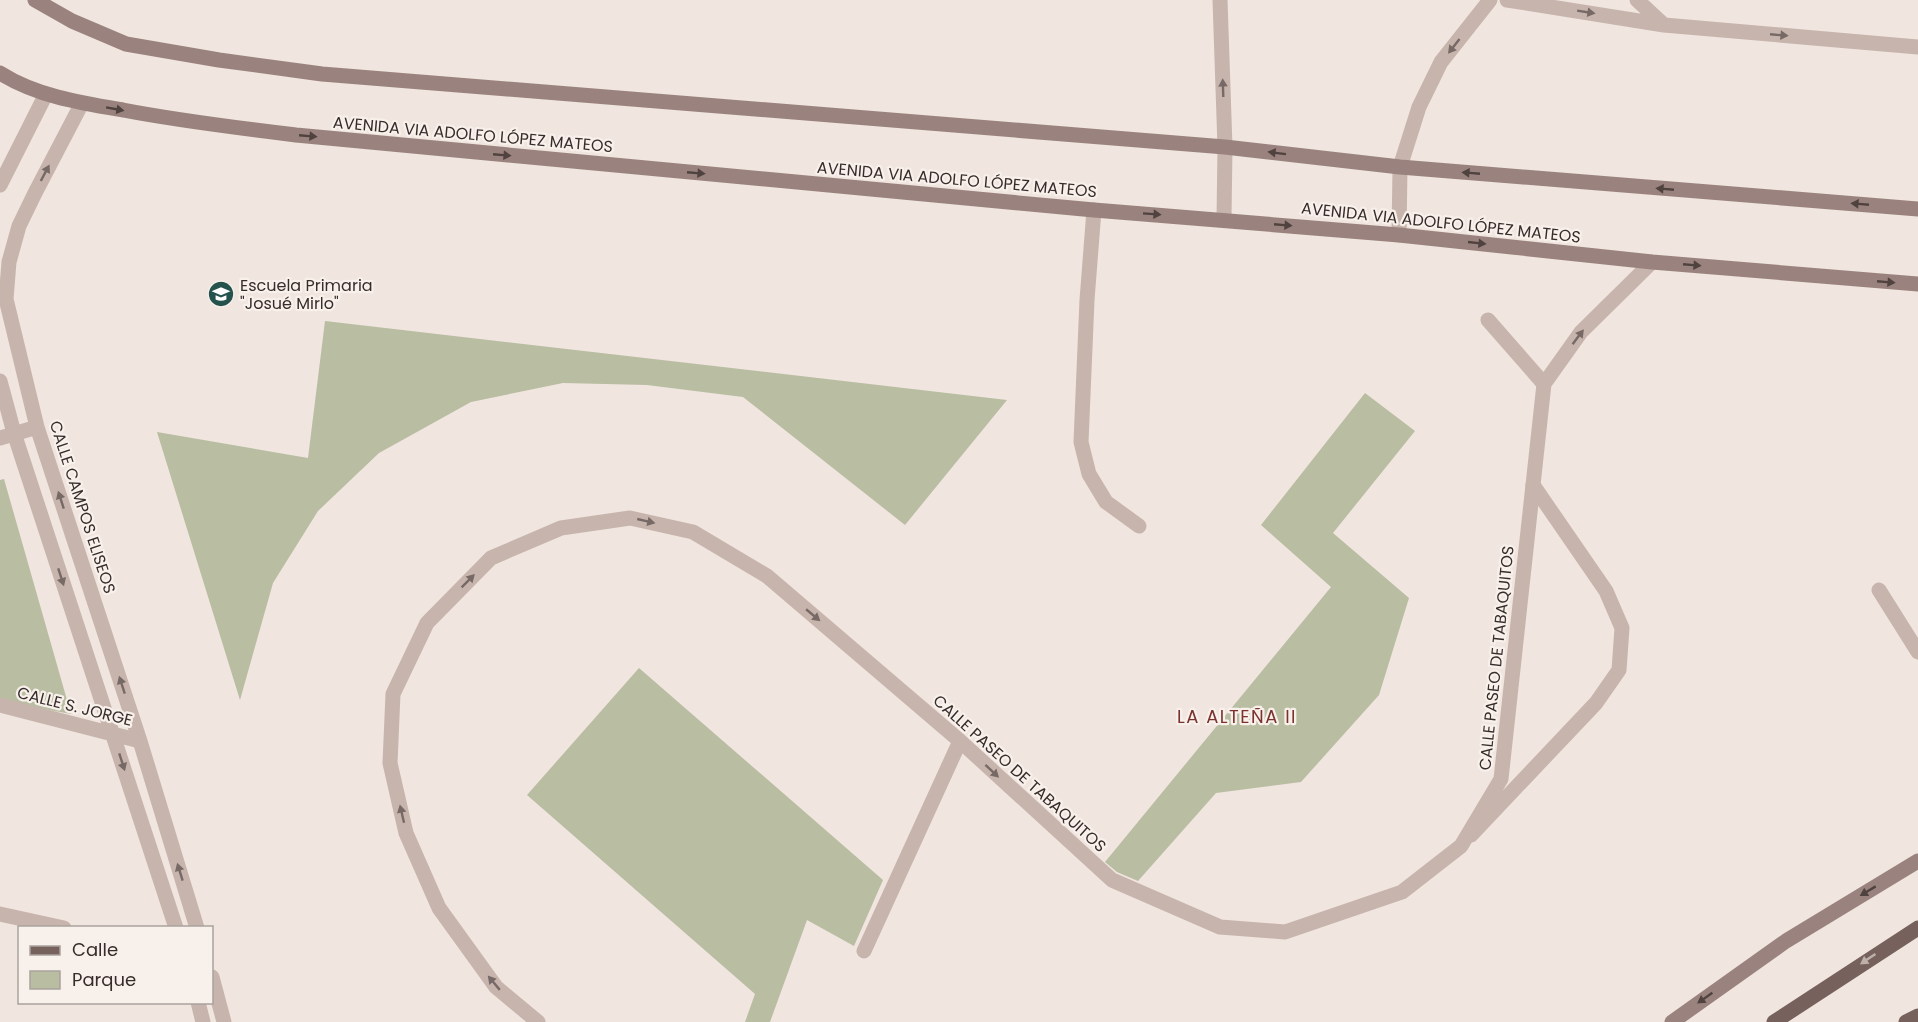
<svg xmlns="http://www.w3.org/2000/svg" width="1918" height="1022" font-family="Poppins,sans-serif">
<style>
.green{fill:#b9bda1}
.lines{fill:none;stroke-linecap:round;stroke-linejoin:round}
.service{stroke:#c7b4ad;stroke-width:15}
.minor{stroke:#c7b4ad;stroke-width:15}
.secondary{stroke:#9a837e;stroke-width:15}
.primary{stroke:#76615d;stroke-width:15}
.oneway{fill:#776965}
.oneway2{fill:#4f423f}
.oneway3{fill:#beb0ab}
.labels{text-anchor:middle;stroke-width:4.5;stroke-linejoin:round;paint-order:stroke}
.street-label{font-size:16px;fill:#362c2a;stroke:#f8f0eb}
.poi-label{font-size:16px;fill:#362c2a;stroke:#f8f0eb;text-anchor:start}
.neighbourhood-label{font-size:18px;letter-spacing:1.5px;fill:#7b322d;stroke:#f8f0eb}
</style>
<rect width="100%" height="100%" fill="#f0e5df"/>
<path class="green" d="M325,321l682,79 -102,125 -162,-128 -96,-12 -84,-2 -92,19 -92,51 -61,58 -45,72 -33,117 -83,-268 151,26z
M1365,393l50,38 -82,102 76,65 -30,97 -78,87 -85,11 -78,88 -21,-9 -12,-10 226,-275 -70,-62z
M4,479l67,235 -71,-13v-221z
M639,668l244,212 -29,66 -47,-26 -37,102h-25l10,-28 -228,-199z"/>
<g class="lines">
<path class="service" d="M1471,835l125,-132 23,-33 3,-42 -16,-37 -73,-106"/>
<path class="minor" d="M1220,0l5,147 -1,72
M1507,0l157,25 254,22
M1637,0l27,25
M82,103l-47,90 -16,33 -10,36 -3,37 31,128 103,314 57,187
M0,185l46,-91
M1094,210l-7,90 -6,142 8,32 17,28 33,24
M1399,235l1,-68 19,-60 22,-45 49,-62
M1488,320l56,64
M0,381l14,52 162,495
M0,438l37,-11
M1879,590l39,62
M0,705l140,36
M0,914l64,14
M864,951l96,-210
M212,977l12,45
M198,1002l5,20
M538,1022l-42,-35 -57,-79 -33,-75 -16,-70 3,-69 34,-71 64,-65 70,-30 69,-10 63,14 74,44 193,165 152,139 108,47 65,5 117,-40 59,-46 40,-67 43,-395 37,-52 71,-70"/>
<path class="secondary" d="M35,0l37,21 54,23 93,16 103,14 903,73 175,20 518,42
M0,73c36,23 81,30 123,37 57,11 115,18 173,25l798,75 305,25 253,27 266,22
M1672,1022l114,-81 132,-80"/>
<path class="primary" d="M1774,1022l144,-94
M1906,1022l12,-6"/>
</g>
<defs><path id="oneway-solid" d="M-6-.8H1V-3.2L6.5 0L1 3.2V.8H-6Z" transform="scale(1.5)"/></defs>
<g class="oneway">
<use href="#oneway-solid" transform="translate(1586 12) rotate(9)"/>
<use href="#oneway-solid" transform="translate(1779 35) rotate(5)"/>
<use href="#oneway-solid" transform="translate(1454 46) rotate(128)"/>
<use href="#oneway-solid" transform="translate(1223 88) rotate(-92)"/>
<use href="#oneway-solid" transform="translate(45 173) rotate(-62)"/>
<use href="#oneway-solid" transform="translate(1578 337) rotate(-53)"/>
<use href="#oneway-solid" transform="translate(61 500) rotate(-108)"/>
<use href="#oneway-solid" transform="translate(646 521) rotate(13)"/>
<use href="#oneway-solid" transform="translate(61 577) rotate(72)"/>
<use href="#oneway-solid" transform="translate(468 581) rotate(-45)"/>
<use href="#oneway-solid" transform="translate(813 615) rotate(40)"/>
<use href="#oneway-solid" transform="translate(122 685) rotate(-108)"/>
<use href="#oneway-solid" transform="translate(122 762) rotate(72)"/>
<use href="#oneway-solid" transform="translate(992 771) rotate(43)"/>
<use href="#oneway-solid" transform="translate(402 814) rotate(-103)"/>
<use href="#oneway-solid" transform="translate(180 872) rotate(-107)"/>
<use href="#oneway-solid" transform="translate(494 983) rotate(-130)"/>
</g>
<g class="oneway2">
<use href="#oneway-solid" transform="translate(115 109) rotate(10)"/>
<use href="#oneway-solid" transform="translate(308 136) rotate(5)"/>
<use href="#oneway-solid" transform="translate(1277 153) rotate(-173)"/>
<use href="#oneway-solid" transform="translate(502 155) rotate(5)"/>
<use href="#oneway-solid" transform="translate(696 173) rotate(5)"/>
<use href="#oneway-solid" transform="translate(1471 173) rotate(-175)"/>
<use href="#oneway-solid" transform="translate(1665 189) rotate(-175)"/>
<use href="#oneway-solid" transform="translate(1860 204) rotate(-175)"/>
<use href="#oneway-solid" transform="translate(1152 214) rotate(4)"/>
<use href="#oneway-solid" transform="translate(1283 225) rotate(5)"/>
<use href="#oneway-solid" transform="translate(1477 243) rotate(6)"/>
<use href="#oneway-solid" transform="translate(1692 265) rotate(5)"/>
<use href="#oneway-solid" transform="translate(1886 282) rotate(5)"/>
<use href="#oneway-solid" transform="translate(1868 891) rotate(149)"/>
<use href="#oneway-solid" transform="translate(1705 998) rotate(145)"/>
</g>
<use class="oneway3" href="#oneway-solid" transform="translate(1868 959) rotate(146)"/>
<defs>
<g id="school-disc" transform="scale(1.35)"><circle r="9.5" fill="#25524d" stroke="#f8f0eb"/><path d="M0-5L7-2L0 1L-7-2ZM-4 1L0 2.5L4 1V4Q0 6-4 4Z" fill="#fff"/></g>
</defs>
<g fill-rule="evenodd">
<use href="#school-disc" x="221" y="294"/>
</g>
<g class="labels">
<g class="street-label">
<text transform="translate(473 134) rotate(5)" y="6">AVENIDA VIA ADOLFO LÓPEZ MATEOS</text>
<text transform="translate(957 179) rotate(5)" y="6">AVENIDA VIA ADOLFO LÓPEZ MATEOS</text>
<text transform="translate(1441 222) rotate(6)" y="6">AVENIDA VIA ADOLFO LÓPEZ MATEOS</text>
<text transform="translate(83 507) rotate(72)" y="6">CALLE CAMPOS ELISEOS</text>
<text transform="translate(1496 658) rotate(-84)" y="6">CALLE PASEO DE TABAQUITOS</text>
<text transform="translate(75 706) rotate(14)" y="6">CALLE S. JORGE</text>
<text transform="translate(1020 773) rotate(42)" y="6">CALLE PASEO DE TABAQUITOS</text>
</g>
<g class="poi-label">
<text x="240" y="291">Escuela Primaria<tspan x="240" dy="18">"Josué Mirlo"</tspan></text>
</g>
<g class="neighbourhood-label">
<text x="1237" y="723">LA ALTEÑA II</text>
</g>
</g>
<rect x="18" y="926" width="195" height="78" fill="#f8f0eb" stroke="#aaa29e" stroke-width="1.5"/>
<rect x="30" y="946" width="30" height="9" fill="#76615d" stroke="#aaa29e" stroke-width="1.5"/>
<text x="72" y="956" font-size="18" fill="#362c2a">Calle</text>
<rect x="30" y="971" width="30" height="18" fill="#b9bda1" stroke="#aaa29e" stroke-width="1.5"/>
<text x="72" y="986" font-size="18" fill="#362c2a">Parque</text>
</svg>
